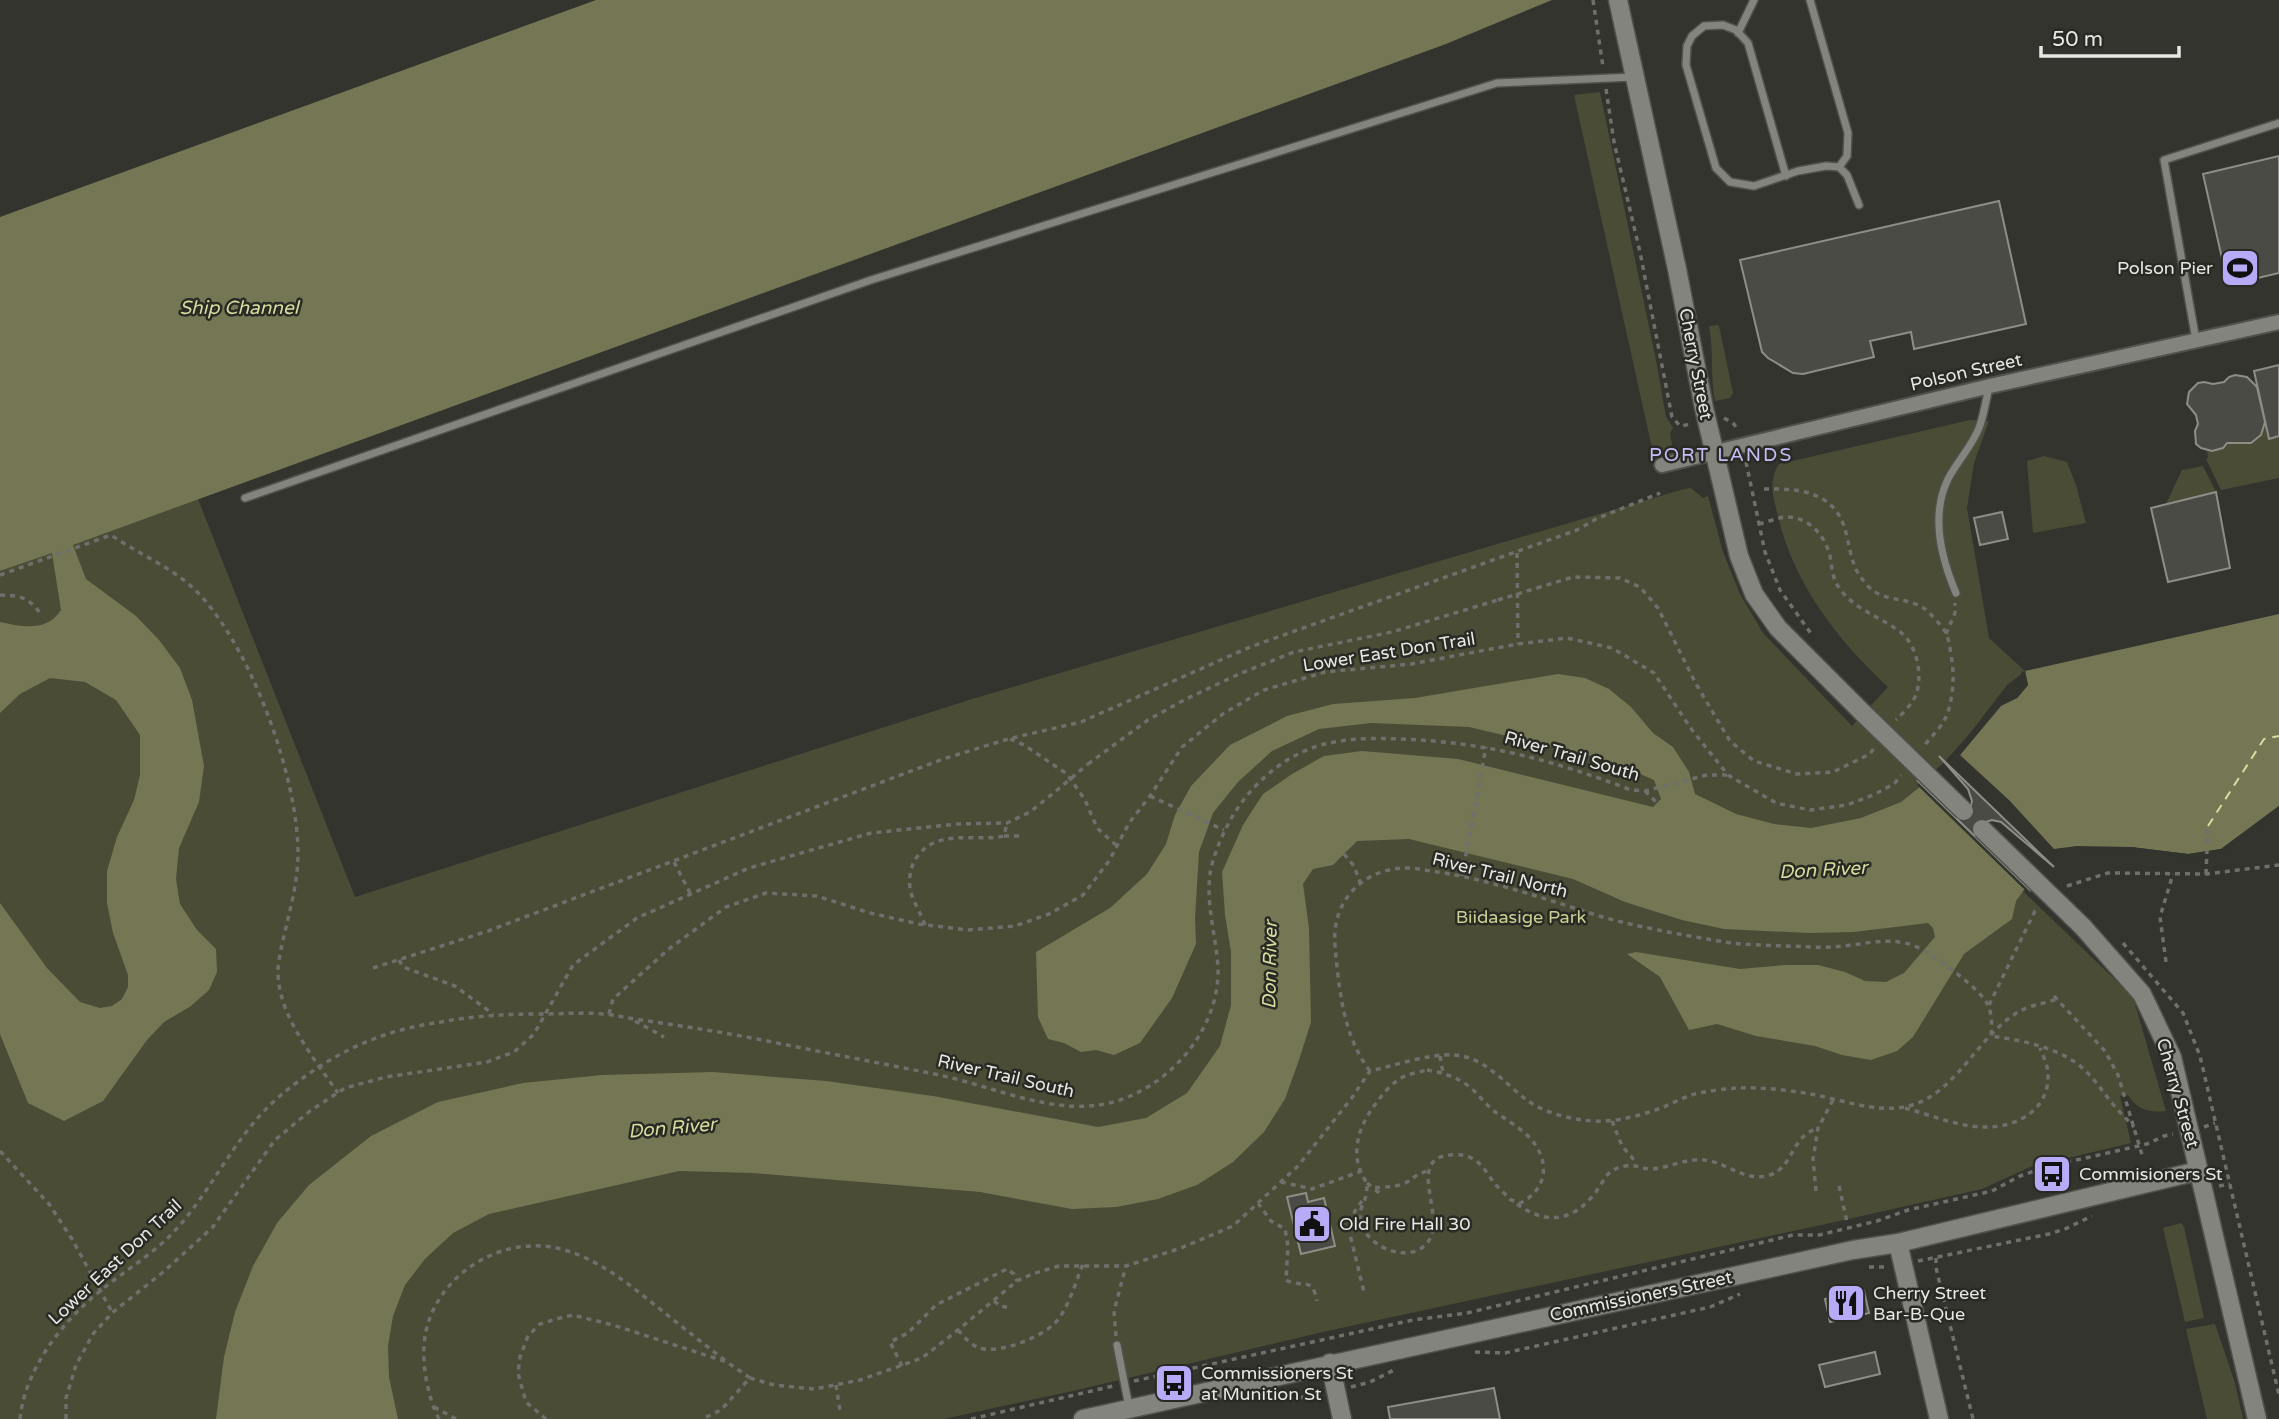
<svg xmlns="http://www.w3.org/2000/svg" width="2279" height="1419" font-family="'Varela Round',sans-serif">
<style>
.green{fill:#4b4c36}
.water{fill:#747654}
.pier{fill:#33342e}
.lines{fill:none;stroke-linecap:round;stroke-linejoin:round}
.ferry{stroke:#d8dc9f;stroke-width:2;stroke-dasharray:9 7;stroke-linecap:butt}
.building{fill:#4a4b45;stroke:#8e8e87;stroke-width:2}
.service-casing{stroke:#50514c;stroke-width:10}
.minor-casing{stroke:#50514c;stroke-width:18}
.tertiary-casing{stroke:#50514c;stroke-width:21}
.path{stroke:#6f706b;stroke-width:3.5;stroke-dasharray:5 5;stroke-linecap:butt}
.service{stroke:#83847d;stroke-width:7}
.minor{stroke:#83847d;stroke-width:14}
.tertiary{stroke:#83847d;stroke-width:18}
.tertiary-bridge-casing{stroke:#50514c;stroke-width:21;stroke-linecap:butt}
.path-bridge{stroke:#6f706b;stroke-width:3.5;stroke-dasharray:5 5;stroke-linecap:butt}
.tertiary-bridge{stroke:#83847d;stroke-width:18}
.labels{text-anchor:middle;stroke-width:5;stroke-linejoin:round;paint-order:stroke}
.poi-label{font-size:18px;fill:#e7e7e4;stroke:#292a24;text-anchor:start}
.street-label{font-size:18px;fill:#e7e7e4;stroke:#292a24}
.park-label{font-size:18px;fill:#cbcf92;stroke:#292a24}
.water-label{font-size:19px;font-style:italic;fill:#d8dc9f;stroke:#292a24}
.neighbourhood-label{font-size:19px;letter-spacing:2px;fill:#c6bdf7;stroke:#292a24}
</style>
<rect width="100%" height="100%" fill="#33342e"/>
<path class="green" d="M1600,92l56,268 10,57 7,11 -3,5 3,18 -19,6 -80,-362z
M1717,325l2,1 14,67 -3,5 -15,3c-5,-25 -1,-50 -6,-75z
M1970,420l19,1 -15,42 -7,45 22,130 36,33 -18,14 -36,47 -52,59 214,206 33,114c-16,2 -29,-1 -38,-16l-8,1 11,47 -101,24 -48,22 -156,35 -499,107 -250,59 -133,29h-944v-848l198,-72 157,398 617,-198 712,-210 7,-1 12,10 5,-2 15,56 17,42 23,39 89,93 36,-39c-50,-47 -94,-102 -110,-171 -5,-19 -10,-35 1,-52l9,-2z
M2265,422l4,16 10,-2v42l-58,12 -15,-31 2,-1 -1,-8c10,2 12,-3 20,-7 18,-9 29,14 38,-21z
M2044,456l23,6 9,23 10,38 -53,10 -6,-72z
M2203,466l13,26 -50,12 16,-34z
M2181,1223l3,4 20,91 -19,4 -22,-94z
M2215,1324l20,59 8,36h-36l-21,-90z"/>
<path class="water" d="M596,0h956l-106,44 -1373,501 13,34 50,37 23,24 21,28 12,32 12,66 -5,36 -20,46 -3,31 4,25 17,26 19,19 1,23 -8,18 -18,16 -27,16 -17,18 -44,61 -39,20 -36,-18 -28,-69v-131l47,65 33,34 20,6 12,-2 10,-7 6,-12v-12l-15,-42 -6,-30v-32l10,-34 17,-37 6,-25v-40l-24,-35 -31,-18 -35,-4 -30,16 -20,19v-91c23,5 47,10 61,-12l-9,-57 -52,18v-354z
M2279,614v192l-58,43 -33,5 -57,-7 -77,2 -38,52 -4,18 -48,35 -51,83 -16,14 -26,9 -29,-5 -27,-9 -59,-10 -39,-12 -28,6 -29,-53 -33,-23 9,-2 104,17 45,-4h33l27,7 20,9 21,1 18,-9 31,-36 -2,-9 -5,-5 -74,9 -45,1 -85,-4 -42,-9 -57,-18 -52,-23 -164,-40 -52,2 -24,24 -20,4 -10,15 6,44 2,94 -12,38 -14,39 -21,33 -31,30 -36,23 -39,14 -42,8 -44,2 -92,-17 -227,-19 -74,-2 -190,43 -36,19 -28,26 -20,26 -12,31 -5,30 1,31 9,42h-182l8,-62 11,-45 18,-46 24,-43 32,-38 62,-49 67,-34 85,-19 79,-8 111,-3 113,9 107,15 165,31 48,-9 41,-25 33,-47 11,-41v-53l-6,-37 -3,-43 21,-47 20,-31 29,-20 32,-18 38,-5 96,8 195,48 8,-8 -7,-19 -39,-17 -28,-8 -118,-28 -98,-4 -52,6 -47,22 -34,31 -25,31 -14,39 -4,66 1,26 -24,54 -32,45 -26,12 -18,-5 -15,2 -17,-9 -16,-4 -10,-22 -2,-65 74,-44 37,-34 19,-30 9,-29 16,-29 39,-41 57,-29 46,-12 82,-6 143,-24 27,4 24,11 22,18 22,26 20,14 16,25 6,22 41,20 38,10 37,4 50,-10 40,-16 59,-47 41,-50 16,-7 11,-13 -3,-14z"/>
<path class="pier" d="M2025,671l3,14 -11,13 -16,8 -41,49 50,46 44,48 23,-3 54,1 57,7 33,-5 58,-43v4l-57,43 -34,4 -58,-6 -53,-2 -21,3 -29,40 -110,-107 40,-33 42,-49 16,-8 9,-11 -3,-12z"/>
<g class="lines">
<path class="ferry" d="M2208,826l56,-87 15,-3"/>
</g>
<path class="building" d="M2279,156v117l-51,12 -25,-111z
M1999,201l27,123 -112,25 -3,-17 -41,9 4,16 -71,17 -10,-1 -25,-15 -6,-6 -22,-92z
M2279,365v71l-10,3 -15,-68z
M2235,375l12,2 10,10 8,35 -4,13 -10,8h-24l-4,5 -11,3 -11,-3 -5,-4 -1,-13 3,-7 -2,-9 -9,-11 2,-12 9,-9 6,-1 9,2 11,-2 5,-5z
M2216,492l14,76 -62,14 -17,-74z
M2002,512l6,27 -28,6 -6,-27z
M1939,756l115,111 -53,-45 -9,-2 -6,2 1,23 44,46 -114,-111 31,27 22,1 2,-7 -4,-12z
M1306,1193l2,9 16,-4 11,48 -34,8 -14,-57z
M1864,1291l5,22 -39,9 -5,-23z
M1875,1352l5,22 -55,13 -6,-22z
M1494,1388l6,31h-110l-2,-12z"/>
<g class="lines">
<g class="service-casing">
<path id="service" d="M1810,0l38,133 -1,23 -8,11
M1738,33l16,-33
M1786,176l-38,-133 -12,-13 -13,-5 -19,1 -12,10 -5,10 -1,19 30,103 14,14 24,4 44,-15 28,-5 13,1 8,8 12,30
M2196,340l-32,-180 115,-37
M245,498l626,-218 626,-197 137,-6
M1956,593c-15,-35 -26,-77 -8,-114 9,-17 24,-33 31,-51 5,-13 7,-28 10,-41
M1117,1345l12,62"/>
</g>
<g class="minor-casing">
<path id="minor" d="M1662,465l328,-79 289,-64"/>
</g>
<g class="tertiary-casing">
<path id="tertiary" d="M1618,0l59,269 27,139 35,148 15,38 24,34 85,85
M2083,927l59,67 30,63 85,362
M1898,1243l41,176
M1330,1363l12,56
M1083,1419l770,-169 45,-7 300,-72"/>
</g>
<path class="path" d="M1593,0l10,67
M1606,89l8,53 26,110 32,165 8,9 12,-2
M1724,418l10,6 4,7
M1746,462l19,90 15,38 32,45
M1764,489c38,-1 74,3 83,48 5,21 5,31 20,48 15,18 40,11 58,24 6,5 17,17 21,24 4,8 8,39 7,48 0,10 -3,28 -7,36 -5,11 -16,21 -23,30
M1759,524c8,-2 18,-6 26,-7 23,-1 40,18 45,39 3,18 2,25 15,39 15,16 36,23 54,36 18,13 24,43 17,64 -4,9 -13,18 -20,25
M1517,553l1,91
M0,575l111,-40c26,18 56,30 80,51 58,53 108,192 107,270 -1,37 -13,69 -19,104 -8,47 34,97 59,133
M1537,588l36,-11 47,1 20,9 18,21 38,76 34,57 24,20 43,13 36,-2 37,-18 4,-6
M0,595c20,1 27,1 40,18
M1946,634l9,-21v-10
M1010,739l14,6 43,29 18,26 12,28 20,18
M1088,764l60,-44 36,-20 55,-26 55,-22 98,-20 106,-32
M1645,791l12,12
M1150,796l74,34
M1004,836h18
M1344,854l10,12 6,16
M674,862l16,31
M2206,874l2,-48
M1462,876l24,-129
M2067,886l41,-13 98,1 73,-9
M925,925c-4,-12 -12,-23 -15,-36 -1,-11 0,-23 7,-32 20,-29 58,-15 87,-21l3,-13
M2123,943l60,70 17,43 79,339
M399,960l4,7 52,19 38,28
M2166,962l-6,-45 13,-43
M373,968l115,-37 455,-172 65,-20 73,-17 169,-75 327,-117 19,-11 64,-26
M2054,996l51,55 13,24 25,83
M1989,1005l46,-94 4,-3
M609,1014l4,-15 57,-51 56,-41 40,-14 51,3 53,17 49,11 49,6 47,-4 34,-12 34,-19 26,-34 20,-38 21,-27 32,-49 42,-34 40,-23 61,-18 86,-8 107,-20 49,-6 45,10 42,25 38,57 36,45 48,28 34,7 37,-5 26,-10 21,-11 7,-9
M635,1021l29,16
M1440,1056l3,17
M1427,1070c16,3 31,7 44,18 8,7 14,16 23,23 11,8 25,16 35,26 21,22 20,52 -9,66l-9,-3c-5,-5 -10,-10 -15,-15 -7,-8 -12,-19 -21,-25 -7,-5 -17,-6 -25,-5 -45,4 -3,61 -22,87 -19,25 -69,3 -68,-28 0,-5 4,-11 5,-15 2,-5 2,-11 2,-16 -19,-27 -9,-57 10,-81 7,-10 17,-21 28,-26 7,-3 15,-4 22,-6z
M1370,1071c-27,-35 -31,-82 -35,-125 -4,-45 28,-78 72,-78 10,0 21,3 31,4 58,9 112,29 168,46 41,11 83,18 125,25 17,2 35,2 52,3 16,0 32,2 48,1 29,-1 60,-13 88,1 16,8 62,41 69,57 4,9 4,21 3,31 29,4 65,11 88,29 14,11 22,25 33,38 7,9 15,16 22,24
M1905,1108c26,7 53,19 80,19 32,1 65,-18 63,-53 0,-9 -5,-18 -8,-26
M1612,1121l10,25 12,14 1,5
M2204,1127l11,-4
M0,1151l49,53 23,35 40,73
M1281,1182l31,7 47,-17
M1367,1183l6,5c11,-1 26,-1 34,-6 8,-5 11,-9 21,-11
M1839,1186l8,36
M2219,1186l11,-2
M1375,1190l8,5
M1816,1191l-3,-32 5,-31 15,-28
M1362,1201l-7,10 -7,15 16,66
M1258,1203l13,18 14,8 3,17 -2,34c16,9 26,-5 31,21
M1517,1204c28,21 56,18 78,-11 11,-14 10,-23 30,-27 10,-2 17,3 26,3 18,-1 35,-11 53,-9 24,2 40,23 66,15 24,-8 20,-38 48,-47
M1936,1258v10l37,151
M1918,1261l131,-27 16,-5 27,-13
M1869,1267h17
M994,1301l6,5 11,2
M958,1330c8,9 14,17 26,19 20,3 57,-12 71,-26 14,-15 20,-40 28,-59
M1116,1336l-2,-25 12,-45
M1475,1352l30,1 205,-46 30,-13
M902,1366l-12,-24 18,-9 28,-28 71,-36 7,5 3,7
M750,1378l24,7 41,4 45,-9 62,-22 36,-28 59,-49 15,-7 27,-8h67l55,-18 52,-22 65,-60 53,-67 19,-28c23,-5 61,-18 83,-16 31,1 51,28 75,46 14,10 37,17 55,19 26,4 53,-3 78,-12 11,-4 22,-11 34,-14 13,-3 29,-5 42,-6 24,-1 50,2 74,6 33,6 71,22 104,10 43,-14 67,-74 107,-94 10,-5 24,-7 35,-11
M1134,1381l279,-61 54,-7 326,-78h26l58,-14 31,-11 84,-19 28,-15 26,-9 101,-23 17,-8 9,-2
M836,1385l4,26
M1351,1387l19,-5 26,-13
M1261,1400l39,-2 20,-4
M434,1407l22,12
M20,1419c5,-50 42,-97 80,-128 27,-22 57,-39 80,-66 36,-42 58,-94 101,-130 31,-26 68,-49 107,-61 23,-8 47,-11 71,-15 28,-4 54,-5 82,-5 21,0 42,-2 62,0 11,1 21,3 31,5 48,7 95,14 143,24 54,11 108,21 162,32 58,12 122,45 181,25 55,-19 100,-74 98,-133 -2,-31 -12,-61 -8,-93 3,-19 13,-41 22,-57 19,-32 50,-60 86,-71 26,-8 55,-8 82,-7 85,3 153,21 231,51l14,1 62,-16h21
M66,1419v-21l10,-33 17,-31 19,-21 50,-40 50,-45 63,-88 35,-29 35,-23 41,-11 101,-15 27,-10 20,-18 39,-69 64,-47 112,-50 122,-35 86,-9 50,-1 23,-11 26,-21
M439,1419c-12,-23 -19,-61 -13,-88 13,-58 77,-97 135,-82 38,10 69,36 99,60 22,18 44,35 67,53
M546,1419l-20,-17 -8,-29 2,-16 8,-21 12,-12 16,-5 17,-4 40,10 114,37 23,16 -29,32 -19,9
M971,1419l142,-33"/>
<use href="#service" class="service"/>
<use href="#minor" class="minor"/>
<use href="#tertiary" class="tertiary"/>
<g class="tertiary-bridge-casing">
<path id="tertiary-bridge" d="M1863,713l101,98
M1982,829l101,98"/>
</g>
<path class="path-bridge" d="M1498,600l39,-12
M1056,791l32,-27"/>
<use href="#tertiary-bridge" class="tertiary-bridge"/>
</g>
<defs>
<g id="stadium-square" transform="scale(2.0125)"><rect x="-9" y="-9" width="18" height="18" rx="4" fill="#b7abf7" stroke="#292a24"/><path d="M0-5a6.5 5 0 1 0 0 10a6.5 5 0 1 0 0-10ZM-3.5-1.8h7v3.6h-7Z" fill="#111"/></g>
<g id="bus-square" transform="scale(2.0125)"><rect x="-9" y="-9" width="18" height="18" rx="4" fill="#b7abf7" stroke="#292a24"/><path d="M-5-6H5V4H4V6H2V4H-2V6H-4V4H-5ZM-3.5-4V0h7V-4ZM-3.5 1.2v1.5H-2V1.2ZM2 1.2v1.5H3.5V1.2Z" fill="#111"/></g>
<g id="civic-square" transform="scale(2.0125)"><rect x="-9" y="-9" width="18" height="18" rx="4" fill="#b7abf7" stroke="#292a24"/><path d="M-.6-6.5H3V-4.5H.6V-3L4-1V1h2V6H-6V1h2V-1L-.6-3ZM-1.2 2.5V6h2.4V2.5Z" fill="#111"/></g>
<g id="restaurant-square" transform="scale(2.0125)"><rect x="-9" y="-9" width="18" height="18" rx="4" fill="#b7abf7" stroke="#292a24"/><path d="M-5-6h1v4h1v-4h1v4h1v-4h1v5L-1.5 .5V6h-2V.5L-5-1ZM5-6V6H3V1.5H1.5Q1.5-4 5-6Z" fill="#111"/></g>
</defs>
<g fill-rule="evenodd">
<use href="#stadium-square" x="2240" y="268"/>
<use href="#bus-square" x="2052" y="1174"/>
<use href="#civic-square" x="1312" y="1224"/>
<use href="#restaurant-square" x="1846" y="1303"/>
<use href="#bus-square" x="1174" y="1383"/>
</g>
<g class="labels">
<g class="poi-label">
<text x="2213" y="274" text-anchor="end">Polson Pier</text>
<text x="2079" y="1180">Commisioners St</text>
<text x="1339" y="1230">Old Fire Hall 30</text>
<text x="1873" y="1299">Cherry Street<tspan x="1873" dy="21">Bar-B-Que</tspan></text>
<text x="1201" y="1379">Commissioners St<tspan x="1201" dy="21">at Munition St</tspan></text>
</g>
<g class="street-label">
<text transform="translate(1696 364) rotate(79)" y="6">Cherry Street</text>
<text transform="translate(1966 372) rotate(-13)" y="6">Polson Street</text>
<text transform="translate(1389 652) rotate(-9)" y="6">Lower East Don Trail</text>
<text transform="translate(1572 756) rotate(16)" y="6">River Trail South</text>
<text transform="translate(1500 875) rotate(14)" y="6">River Trail North</text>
<text transform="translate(1006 1076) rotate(13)" y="6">River Trail South</text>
<text transform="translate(2178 1093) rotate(74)" y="6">Cherry Street</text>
<text transform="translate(115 1262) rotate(-43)" y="6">Lower East Don Trail</text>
<text transform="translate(1641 1296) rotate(-12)" y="6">Commissioners Street</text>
</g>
<g class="park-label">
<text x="1521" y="923">Biidaasige Park</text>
</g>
<g class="water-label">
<text x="239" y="314">Ship Channel</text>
<text transform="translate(1823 869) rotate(-3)" y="7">Don River</text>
<text transform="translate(1269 965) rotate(-89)" y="7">Don River</text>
<text transform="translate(672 1127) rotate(-5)" y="7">Don River</text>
</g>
<g class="neighbourhood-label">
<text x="1721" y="461">PORT LANDS</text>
</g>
</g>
<path d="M2041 46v10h138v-10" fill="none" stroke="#e7e7e4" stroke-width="3.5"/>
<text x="2052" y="46" font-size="21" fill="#e7e7e4" stroke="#292a24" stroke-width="5" paint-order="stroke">50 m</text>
</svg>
